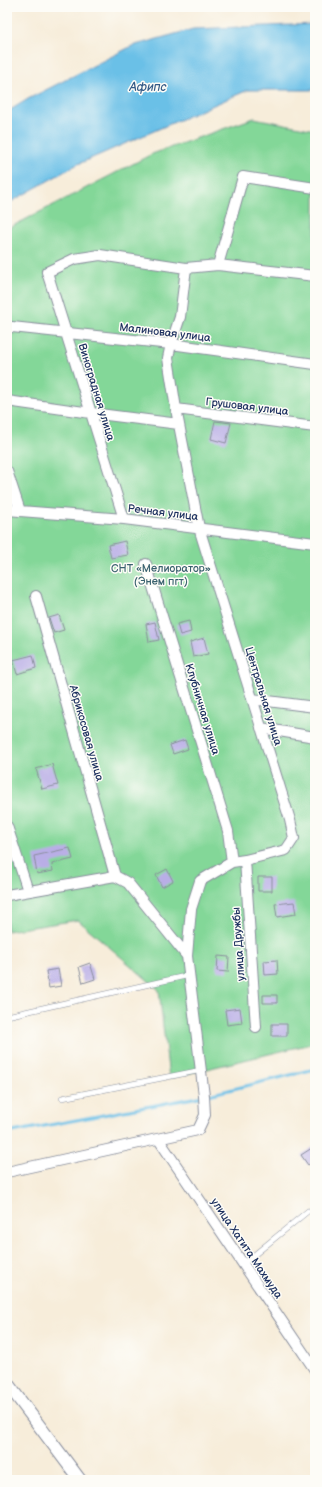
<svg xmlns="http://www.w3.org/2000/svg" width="322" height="1487" font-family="'Balsamiq Sans',sans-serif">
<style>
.green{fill:#83d798;stroke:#4f837b}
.water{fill:#6ac0e7;stroke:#4278a2}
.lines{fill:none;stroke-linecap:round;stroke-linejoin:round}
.stream{stroke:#6ac0e7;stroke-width:3}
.building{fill:#b9aee6}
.service-casing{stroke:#898e9c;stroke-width:6}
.minor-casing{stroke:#898e9c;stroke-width:12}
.tertiary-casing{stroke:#898e9c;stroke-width:14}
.service{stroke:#fff;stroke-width:5}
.minor{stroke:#fff;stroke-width:10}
.tertiary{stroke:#fff;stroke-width:12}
.labels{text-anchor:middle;stroke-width:3;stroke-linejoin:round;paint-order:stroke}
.street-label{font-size:11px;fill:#1b2f5e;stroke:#fdfcf7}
.park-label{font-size:11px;fill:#3a616f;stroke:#fdfcf7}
.water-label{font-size:12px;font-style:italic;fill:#335a87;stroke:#fdfcf7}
</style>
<rect width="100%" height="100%" fill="#fdfcf7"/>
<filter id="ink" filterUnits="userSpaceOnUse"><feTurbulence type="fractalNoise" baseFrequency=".025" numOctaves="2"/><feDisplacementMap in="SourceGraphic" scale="8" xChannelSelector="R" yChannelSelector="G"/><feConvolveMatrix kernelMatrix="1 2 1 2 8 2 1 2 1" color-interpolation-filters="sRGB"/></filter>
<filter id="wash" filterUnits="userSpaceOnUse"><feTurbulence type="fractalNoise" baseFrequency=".012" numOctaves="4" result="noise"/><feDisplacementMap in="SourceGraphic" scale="16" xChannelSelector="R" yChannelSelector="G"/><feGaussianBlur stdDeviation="0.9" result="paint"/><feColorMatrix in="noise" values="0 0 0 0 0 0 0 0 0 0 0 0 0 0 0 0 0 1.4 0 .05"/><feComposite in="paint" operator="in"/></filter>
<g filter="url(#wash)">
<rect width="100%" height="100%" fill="#f7edda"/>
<path class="green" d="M254,118l61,12v913l-146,35 -10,-88 -81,-70 -71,11v-702l145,-75z"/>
<path class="water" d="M315,24v66h-67l-172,75 -69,39v-92l21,-13 104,-53 61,-17z"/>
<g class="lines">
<path class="stream" d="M7,1133l197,-37 111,-27"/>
</g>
<g id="blocks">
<path class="building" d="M215,421l16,2 -5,20 -15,-4z
M125,541l3,14 -17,3 -3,-13z
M59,615l5,15 -10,3 -5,-15z
M189,621l2,11 -11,3 -3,-11z
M155,622l4,18 -10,2 -3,-18z
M204,638l4,16 -15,3 -3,-15z
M33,655l3,13 -19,6 -4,-14z
M185,740l3,9 -15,5 -3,-9z
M52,764l6,21 -16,4 -6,-20z
M70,848l3,11 -21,5 1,7 -16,3 -3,-18z
M167,869l6,12 -11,6 -6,-12z
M258,877h14v14h-14z
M294,902l2,12 -19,3 -2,-13z
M218,956l11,1 -1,15 -11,-1z
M277,960l1,14 -13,1 -1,-14z
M90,963l5,16 -12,4 -4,-16z
M58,969l3,17 -12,2 -3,-17z
M263,995h14v8h-14z
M240,1008l2,15 -15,2 -2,-15z
M272,1024h15v12h-15z
M315,1146v14l-7,5 -7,-10z"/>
</g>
</g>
<g filter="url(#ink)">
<use href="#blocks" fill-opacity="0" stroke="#898e9c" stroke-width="1"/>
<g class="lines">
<g class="service-casing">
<path id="service" d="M7,1016l183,-41
M62,1098l140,-28
M243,1264l65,-53"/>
</g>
<g class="minor-casing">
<path id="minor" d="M218,265l97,11
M12,327l159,17 144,20
M7,401l84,12 88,11
M176,409l139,18
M7,471l13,40
M7,510l117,9 191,24
M124,519l-77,-247 27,-13 26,-4 86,13
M146,564l82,267 4,31
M36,596l79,280
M252,699l63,8
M261,728l54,9
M7,826l21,65
M245,860l11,167
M7,895l108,-19 13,7 59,73
M159,1140l156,230
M7,1172l191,-42 7,-15 -1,-19 -17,-140 4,-47 9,-28 32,-19 13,-2 41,-10 8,-12 -4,-18 -91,-292 -23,-119 -8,-51 3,-14 9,-27 6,-49 32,-3 25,-88 72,11"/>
</g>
<g class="tertiary-casing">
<path id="tertiary" d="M7,1383l73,97"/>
</g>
<use href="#service" class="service"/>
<use href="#minor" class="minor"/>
<use href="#tertiary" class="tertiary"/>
</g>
</g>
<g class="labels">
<g class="street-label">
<text transform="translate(165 332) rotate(7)" y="4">Малиновая улица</text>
<text transform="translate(97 392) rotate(73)" y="4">Виноградная улица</text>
<text transform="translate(247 406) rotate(7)" y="4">Грушовая улица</text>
<text transform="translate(163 512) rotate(7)" y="4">Речная улица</text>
<text transform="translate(264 696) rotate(73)" y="4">Центральная улица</text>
<text transform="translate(203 709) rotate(73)" y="4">Клубничная улица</text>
<text transform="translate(87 733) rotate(74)" y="4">Абрикосовая улица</text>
<text transform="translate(238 944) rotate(-94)" y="4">улица Дружбы</text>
<text transform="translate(247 1248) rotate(56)" y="4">улица Хатита Махмуда</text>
</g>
<g class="park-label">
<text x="161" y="572">СНТ «Мелиоратор»<tspan x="161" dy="13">(Энем пгт)</tspan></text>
</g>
<g class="water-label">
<text x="148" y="91">Афипс</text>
</g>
</g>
<rect width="322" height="1487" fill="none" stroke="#fdfcf7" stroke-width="24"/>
</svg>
